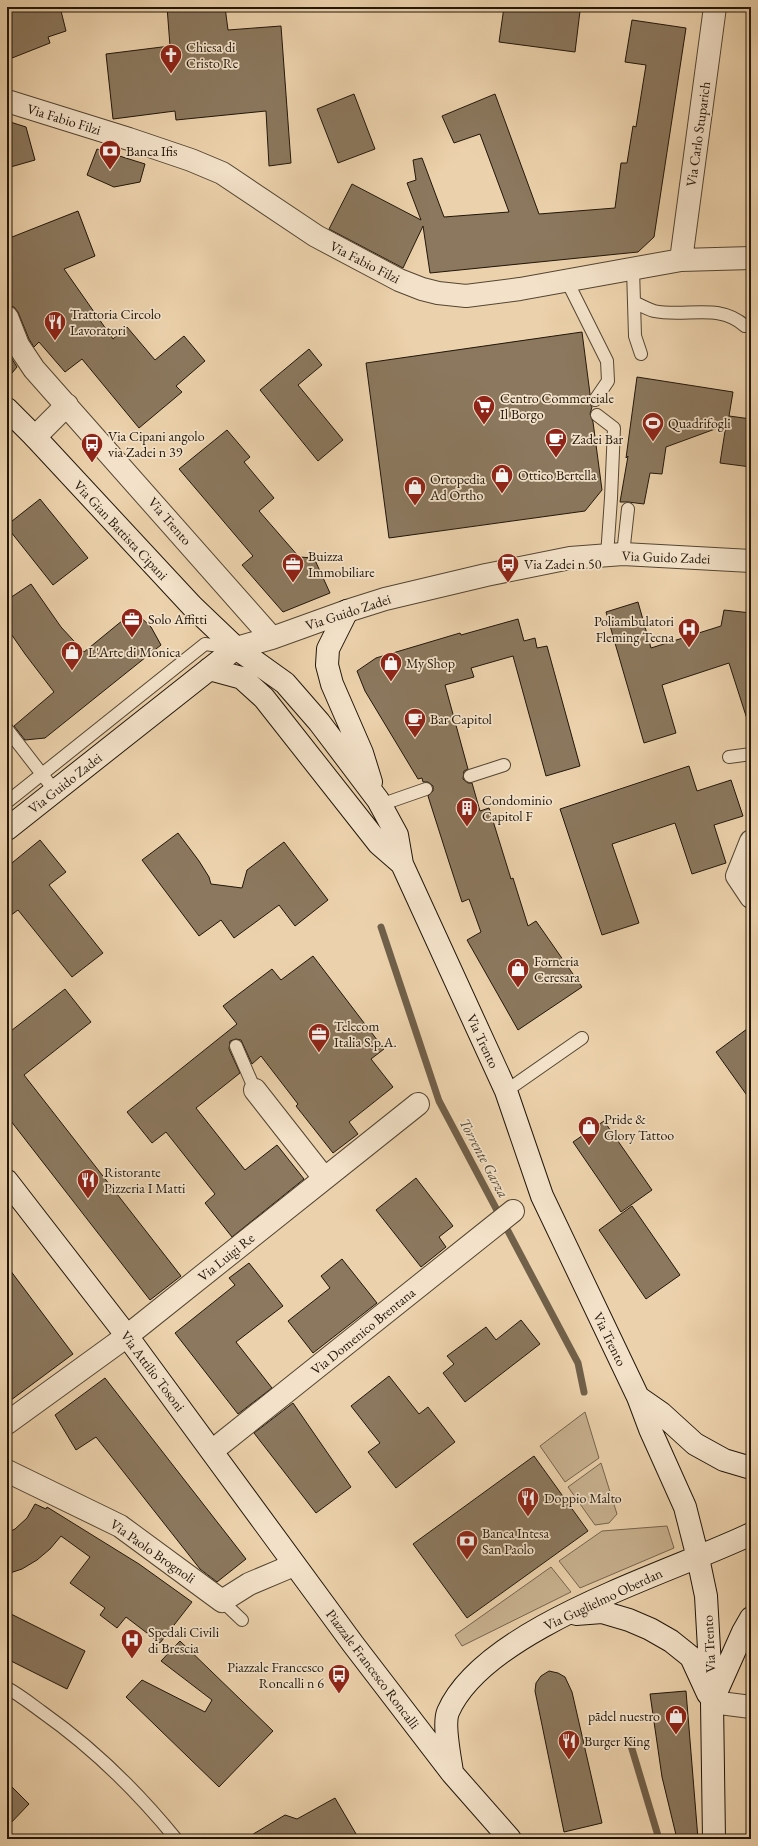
<svg xmlns="http://www.w3.org/2000/svg" width="758" height="1846" font-family="'EB Garamond',serif">
<style>
.green{fill:#c9b290;stroke:#75644d}
.lines{fill:none;stroke-linecap:round;stroke-linejoin:round}
.stream{stroke:#71604a;stroke-width:7}
.building{fill:#8b785e;stroke:#21160a}
.lane-casing{stroke:#544532;stroke-width:14}
.street-casing{stroke:#544532;stroke-width:24}
.secondary-casing{stroke:#21160a;stroke-width:24}
.lane{stroke:#f3e2c9;stroke-width:12}
.street{stroke:#f3e2c9;stroke-width:22}
.secondary{stroke:#f3e2c9;stroke-width:22}
.labels{text-anchor:middle;stroke-width:3.5;stroke-linejoin:round;paint-order:stroke}
.poi-label{font-size:14px;fill:#21160a;stroke:#f3e2c9;text-anchor:start}
.street-label{font-size:14px;fill:#21160a;stroke:#f3e2c9}
.water-label{font-size:15px;font-style:italic;fill:#574835;stroke:#f3e2c9}
</style>
<rect width="100%" height="100%" fill="#ecd2ac"/>
<filter id="stains"><feTurbulence type="fractalNoise" baseFrequency=".005" numOctaves="4"/><feColorMatrix values="0 0 0 0 .2 0 0 0 0 .09 0 0 0 0 .02 0 0 0 .5 -.17"/></filter>
<radialGradient id="worn" r=".72"><stop offset=".6" stop-color="#630" stop-opacity="0"/><stop offset="1" stop-color="#630" stop-opacity=".3"/></radialGradient>
<path class="green" d="M585,1412l14,46 -34,24 -25,-36z
M601,1463l16,51 -8,9 -14,2 -27,-38z
M667,1526l7,22 -94,40 -21,-27 43,-30z
M551,1567l20,25 -109,54 -7,-11z"/>
<g class="lines">
<path class="stream" d="M381,927l58,174 139,262 6,29
M629,1739l30,100"/>
</g>
<path class="building" d="M7,7h53l6,24 -18,6 2,6 -43,17z
M167,7h58l3,23 53,-4 10,137 -22,3 -3,-55 -90,9 -1,-9 -62,8 -7,-65 64,-8z
M504,7h42l34,4 -5,41 -76,-10z
M632,20l54,8 -32,209 -16,15 -208,21 -7,-47 -20,42 -74,-39 23,-45 69,36 -14,-37 9,-3 -3,-20 9,-2 22,59 65,-5 -29,-78 -26,9 -12,-27 53,-22 44,120 76,-6 6,-45h6l6,-37 3,1 10,-62 -21,-3z
M354,94l21,55 -37,14 -21,-54z
M7,121l19,6 9,33 -28,8z
M97,149l48,15 -5,18 -26,5 -27,-12z
M78,211l17,45 -31,13 49,70 14,-12 28,33 29,-24 21,25 -29,25 6,6 -43,36 -57,-69 -17,13 -26,-30 -5,5 -5,-8 -11,-27 -4,-5 -7,-2v-66z
M582,332l8,62 -2,6 4,7 -2,7 3,8 9,68 -17,21 -196,27 -23,-175z
M309,349l13,16 -24,20 45,55 -25,21 -58,-71z
M7,351l10,16 -10,12z
M637,377l96,15 -4,24 22,3v48l-31,-4 6,-38 -60,22 -4,27 -12,-1 -6,31 -16,-2h-8l8,-46 -2,2z
M227,430l23,27 -6,5 30,36 -15,13 40,46 15,1 16,35 -47,19 -41,-47 11,-9 -74,-87z
M40,499l48,59 -35,27 -46,-58v-2z
M31,584l30,43 23,25 50,-41 17,16 10,18 -116,93 -20,2 -11,-14 40,-34 -29,-38 -18,-26v-28z
M638,602l13,46 70,-22 3,-16 27,3v106h-4l-18,-56 -67,22 14,48 -32,10 -38,-131z
M518,619l6,22 11,-3 2,10 10,-2 33,120 -34,10 -33,-120 -42,12 3,9 -29,8 23,84 -4,2 -1,8 5,4h4l8,28 9,-3 22,71 2,-1 15,48 8,-5 46,66 -64,43 -51,-90 14,-8 -12,-33 -7,3 -13,-40 -21,-66 5,-5v-5l-5,-4h-5l-1,-4 -4,1 -53,-88 -8,-20 19,-13 84,-25 1,2z
M689,766l8,25 34,-11 12,36 -29,9 12,38 -34,11 -17,-51 -63,21 27,79 -37,12 -42,-126z
M178,833l21,28 10,16 2,7 31,4 5,-18 37,-28 44,58 -33,26 -16,-21 -45,33 -13,-18 -22,16 -57,-76z
M40,840l26,32 -17,13 54,68 -31,24 -54,-67 -11,8v-51z
M313,956l71,93 -13,10 22,28 -44,35 9,12 -25,19 -37,-47 2,-2 -37,-48 -9,8 -11,-24 -5,-1 -6,2 -1,8 11,24 -44,35 49,62 32,-25 27,34 -72,58 -27,-34 10,-9 -49,-62 -14,11 -25,-31 110,-88 -14,-18 49,-37 9,11z
M65,989l26,33 -67,53 157,201 -31,24 -143,-184v-82z
M751,1026v75l-35,-49z
M604,1121l48,69 -31,22 -48,-70z
M416,1178l37,48 -14,11 7,10 -25,20 -45,-57z
M632,1206l48,69 -34,24 -47,-69z
M342,1259l35,44 -64,50 -25,-32 42,-33 -9,-12z
M249,1263l34,43 -47,36 36,46 -34,26 -63,-81 60,-48 -6,-7z
M7,1266l66,88 -66,49z
M521,1320l19,24 -75,58 -22,-29 11,-9 -7,-8 39,-29 10,13z
M389,1376l30,38 9,-7 27,35 -59,46 -28,-36 12,-9 -29,-37z
M105,1378l141,181 -29,23 -17,-13 -104,-132 -20,13 -21,-35z
M293,1403l58,84 -35,26 -62,-80z
M534,1456l54,75 -121,87 -54,-74z
M35,1504l11,5 1,-2 92,57 53,38 -32,41 -34,-26 -9,11 -17,-13 5,-7 -35,-25 20,-26 -29,-21 -11,13 -13,11 -15,9 -15,5v-41l8,-4 12,-11z
M7,1612l78,39 -18,38 -60,-30z
M180,1641l93,90 -54,56 -93,-90 16,-17 63,32 7,-12 -51,-39z
M549,1671l9,2 7,4 7,15 30,131 -38,9 -29,-141 1,-8 5,-7z
M686,1691l12,148h-21l-15,-62 -12,-83z
M7,1782l22,22 -22,23z
M335,1798l24,41h-114l40,-24 12,4z"/>
<g class="lines">
<g class="lane-casing">
<path id="lane" d="M633,269l2,67 6,18
M567,281l40,80 1,20 -13,19
M634,302c6,3 13,7 20,9 31,7 65,-9 91,15
M597,415l17,13 -3,70 -4,58
M623,554l5,-45
M7,729l48,62
M729,757l22,-3
M470,776l34,-11
M7,802l198,-158 29,4
M380,805l46,-16
M236,1046l19,44
M506,1091l76,-53
M222,1601l20,19
M7,1688c13,7 24,16 35,24 51,36 95,79 134,127"/>
</g>
<g class="street-casing">
<path id="street" d="M7,101l122,38 62,21 31,13 94,63 83,44 23,9 16,4 28,3 54,-7 161,-29 70,-2
M681,260l34,-253
M7,317l11,28 16,24 238,269
M35,437l32,-32
M236,648l36,-10 75,-27 38,-12 101,-24 84,-17 53,-4 128,7
M751,841l-14,35 14,21
M255,1090l69,88
M7,1423l120,-87 291,-232
M212,1451l301,-240
M7,1471l113,55 102,75 27,-17 45,-19
M712,1702l39,5"/>
</g>
<g class="secondary-casing">
<path id="secondary" d="M7,409l28,28 157,169 44,42 49,35 34,39 59,78 19,35 5,29 104,227 36,105 96,201 12,32 35,78 13,51 8,38 6,106 2,137
M347,611l-19,38 -1,16 5,19 30,69 9,29
M209,669l33,9 22,20 115,146 23,20
M7,829l229,-181
M7,1181l120,155 226,308 99,129 58,66
M638,1397l23,16 34,31 29,16 27,8
M576,1614l26,-2 27,8 21,9 21,12 20,16 17,37
M714,1697l29,-65 8,-14
M452,1772c-2,-14 -9,-48 -4,-60 37,-85 222,-139 303,-178"/>
</g>
<use href="#lane" class="lane"/>
<use href="#street" class="street"/>
<use href="#secondary" class="secondary"/>
</g>
<defs>
<g id="church-pin" transform="scale(1.15)"><path d="M0 17L-7.5 6A9.5 9.5 0 1 1 7.5 6Z" fill="#8f2418" stroke="#f3e2c9"/><path d="M-1.2-6h2.4v3.5h3.3v2.4h-3.3V6h-2.4V-.1h-3.3v-2.4h3.3Z" fill="#fff"/></g>
<g id="bank-pin" transform="scale(1.15)"><path d="M0 17L-7.5 6A9.5 9.5 0 1 1 7.5 6Z" fill="#8f2418" stroke="#f3e2c9"/><path d="M-6-4H6V4H-6ZM0-2.3a2.3 2.3 0 1 0 0 4.6a2.3 2.3 0 1 0 0-4.6Z" fill="#fff"/></g>
<g id="restaurant-pin" transform="scale(1.15)"><path d="M0 17L-7.5 6A9.5 9.5 0 1 1 7.5 6Z" fill="#8f2418" stroke="#f3e2c9"/><path d="M-5-6h1v4h1v-4h1v4h1v-4h1v5L-1.5 .5V6h-2V.5L-5-1ZM5-6V6H3V1.5H1.5Q1.5-4 5-6Z" fill="#fff"/></g>
<g id="supermarket-pin" transform="scale(1.15)"><path d="M0 17L-7.5 6A9.5 9.5 0 1 1 7.5 6Z" fill="#8f2418" stroke="#f3e2c9"/><path d="M-6-5.5h2.5l.6 2H6L4.5 2H-2.5L-4.4-4H-6ZM-1.5 3.2a1.3 1.3 0 1 0 .1 0ZM3 3.2a1.3 1.3 0 1 0 .1 0Z" fill="#fff"/></g>
<g id="stadium-pin" transform="scale(1.15)"><path d="M0 17L-7.5 6A9.5 9.5 0 1 1 7.5 6Z" fill="#8f2418" stroke="#f3e2c9"/><path d="M0-5a6.5 5 0 1 0 0 10a6.5 5 0 1 0 0-10ZM-3.5-1.8h7v3.6h-7Z" fill="#fff"/></g>
<g id="cafe-pin" transform="scale(1.15)"><path d="M0 17L-7.5 6A9.5 9.5 0 1 1 7.5 6Z" fill="#8f2418" stroke="#f3e2c9"/><path d="M-5.5-4.5H6V0H3Q3 3.5 0 3.5H-2.5Q-5.5 3.5-5.5 0ZM3-3.2v2h1.7v-2ZM-6 4.5H4V6H-6Z" fill="#fff"/></g>
<g id="bus-pin" transform="scale(1.15)"><path d="M0 17L-7.5 6A9.5 9.5 0 1 1 7.5 6Z" fill="#8f2418" stroke="#f3e2c9"/><path d="M-5-6H5V4H4V6H2V4H-2V6H-4V4H-5ZM-3.5-4V0h7V-4ZM-3.5 1.2v1.5H-2V1.2ZM2 1.2v1.5H3.5V1.2Z" fill="#fff"/></g>
<g id="shop-pin" transform="scale(1.15)"><path d="M0 17L-7.5 6A9.5 9.5 0 1 1 7.5 6Z" fill="#8f2418" stroke="#f3e2c9"/><path d="M-5-2.5h2.3a2.7 3.5 0 0 1 5.4 0H5L5.5 6h-11ZM-1.5-2.5h3a1.5 2.3 0 0 0-3 0Z" fill="#fff"/></g>
<g id="office-pin" transform="scale(1.15)"><path d="M0 17L-7.5 6A9.5 9.5 0 1 1 7.5 6Z" fill="#8f2418" stroke="#f3e2c9"/><path d="M-6-3h4V-5.5h4V-3h4V5H-6ZM-1-4.5V-3h2v-1.5ZM-6 0V1H6V0Z" fill="#fff"/></g>
<g id="hospital-pin" transform="scale(1.15)"><path d="M0 17L-7.5 6A9.5 9.5 0 1 1 7.5 6Z" fill="#8f2418" stroke="#f3e2c9"/><path d="M-5-5h3v3.5h4V-5h3V5h-3V1.5h-4V5h-3Z" fill="#fff"/></g>
<g id="building-pin" transform="scale(1.15)"><path d="M0 17L-7.5 6A9.5 9.5 0 1 1 7.5 6Z" fill="#8f2418" stroke="#f3e2c9"/><path d="M-4-6H4V6H1V3H-1V6H-4ZM-2.5-4.3h1.7v1.8h-1.7ZM.8-4.3h1.7v1.8H.8ZM-2.5-1h1.7V.8h-1.7ZM.8-1h1.7V.8H.8Z" fill="#fff"/></g>
</defs>
<g fill-rule="evenodd">
<use href="#church-pin" x="171" y="55"/>
<use href="#bank-pin" x="110" y="151"/>
<use href="#restaurant-pin" x="55" y="322"/>
<use href="#supermarket-pin" x="484" y="406"/>
<use href="#stadium-pin" x="653" y="423"/>
<use href="#cafe-pin" x="556" y="439"/>
<use href="#bus-pin" x="92" y="444"/>
<use href="#shop-pin" x="502" y="475"/>
<use href="#shop-pin" x="415" y="487"/>
<use href="#office-pin" x="293" y="564"/>
<use href="#bus-pin" x="508" y="564"/>
<use href="#office-pin" x="132" y="619"/>
<use href="#hospital-pin" x="689" y="629"/>
<use href="#shop-pin" x="72" y="652"/>
<use href="#shop-pin" x="391" y="663"/>
<use href="#cafe-pin" x="415" y="719"/>
<use href="#building-pin" x="467" y="808"/>
<use href="#shop-pin" x="518" y="969"/>
<use href="#office-pin" x="319" y="1034"/>
<use href="#shop-pin" x="589" y="1127"/>
<use href="#restaurant-pin" x="88" y="1180"/>
<use href="#restaurant-pin" x="528" y="1498"/>
<use href="#bank-pin" x="467" y="1541"/>
<use href="#hospital-pin" x="132" y="1640"/>
<use href="#bus-pin" x="339" y="1675"/>
<use href="#shop-pin" x="676" y="1716"/>
<use href="#restaurant-pin" x="569" y="1741"/>
</g>
<g class="labels">
<g class="poi-label">
<text x="186" y="52">Chiesa di<tspan x="186" dy="16">Cristo Re</tspan></text>
<text x="126" y="156">Banca Ifis</text>
<text x="70" y="319">Trattoria Circolo<tspan x="70" dy="16">Lavoratori</tspan></text>
<text x="500" y="403">Centro Commerciale<tspan x="500" dy="16">Il Borgo</tspan></text>
<text x="668" y="428">Quadrifogli</text>
<text x="108" y="441">Via Cipani angolo<tspan x="108" dy="16">via Zadei n 39</tspan></text>
<text x="572" y="444">Zadei Bar</text>
<text x="518" y="480">Ottico Bertella</text>
<text x="430" y="484">Ortopedia<tspan x="430" dy="16">Ad Ortho</tspan></text>
<text x="308" y="561">Buizza<tspan x="308" dy="16">Immobiliare</tspan></text>
<text x="524" y="569">Via Zadei n 50</text>
<text x="148" y="624">Solo Affitti</text>
<text x="674" y="626" text-anchor="end">Poliambulatori<tspan x="674" dy="16">Fleming Tecna</tspan></text>
<text x="88" y="657">L'Arte di Monica</text>
<text x="406" y="668">My Shop</text>
<text x="430" y="724">Bar Capitol</text>
<text x="482" y="805">Condominio<tspan x="482" dy="16">Capitol F</tspan></text>
<text x="534" y="966">Forneria<tspan x="534" dy="16">Ceresara</tspan></text>
<text x="334" y="1031">Telecom<tspan x="334" dy="16">Italia S.p.A.</tspan></text>
<text x="604" y="1124">Pride &amp;<tspan x="604" dy="16">Glory Tattoo</tspan></text>
<text x="104" y="1177">Ristorante<tspan x="104" dy="16">Pizzeria I Matti</tspan></text>
<text x="544" y="1503">Doppio Malto</text>
<text x="482" y="1538">Banca Intesa<tspan x="482" dy="16">San Paolo</tspan></text>
<text x="148" y="1637">Spedali Civili<tspan x="148" dy="16">di Brescia</tspan></text>
<text x="324" y="1672" text-anchor="end">Piazzale Francesco<tspan x="324" dy="16">Roncalli n 6</tspan></text>
<text x="660" y="1721" text-anchor="end">pādel nuestro</text>
<text x="584" y="1746">Burger King</text>
</g>
<g class="street-label">
<text transform="translate(64 119) rotate(17)" y="5">Via Fabio Filzi</text>
<text transform="translate(698 134) rotate(-82)" y="5">Via Carlo Stuparich</text>
<text transform="translate(365 262) rotate(27)" y="5">Via Fabio Filzi</text>
<text transform="translate(170 521) rotate(49)" y="5">Via Trento</text>
<text transform="translate(121 530) rotate(47)" y="5">Via Gian Battista Cipani</text>
<text transform="translate(666 557) rotate(2)" y="5">Via Guido Zadei</text>
<text transform="translate(348 612) rotate(-18)" y="5">Via Guido Zadei</text>
<text transform="translate(65 783) rotate(-38)" y="5">Via Guido Zadei</text>
<text transform="translate(483 1041) rotate(65)" y="5">Via Trento</text>
<text transform="translate(226 1257) rotate(-39)" y="5">Via Luigi Re</text>
<text transform="translate(363 1331) rotate(-39)" y="5">Via Domenico Brentana</text>
<text transform="translate(610 1339) rotate(64)" y="5">Via Trento</text>
<text transform="translate(153 1371) rotate(53)" y="5">Via Attilio Tosoni</text>
<text transform="translate(153 1551) rotate(35)" y="5">Via Paolo Brognoli</text>
<text transform="translate(603 1599) rotate(-25)" y="5">Via Guglielmo Oberdan</text>
<text transform="translate(709 1644) rotate(-93)" y="5">Via Trento</text>
<text transform="translate(373 1669) rotate(53)" y="5">Piazzale Francesco Roncalli</text>
</g>
<g class="water-label">
<text transform="translate(484 1158) rotate(62)" y="5">Torrente Garza</text>
</g>
</g>
<rect width="758" height="1846" fill="none" stroke="#ecd2ac" stroke-width="24"/>
<rect x="8" y="8" width="742" height="1830" fill="none" stroke="#21160a" stroke-width="2"/>
<rect x="12" y="12" width="734" height="1822" fill="none" stroke="#21160a"/>
<rect width="100%" height="100%" filter="url(#stains)"/>
<rect width="100%" height="100%" fill="url(#worn)"/>
</svg>
